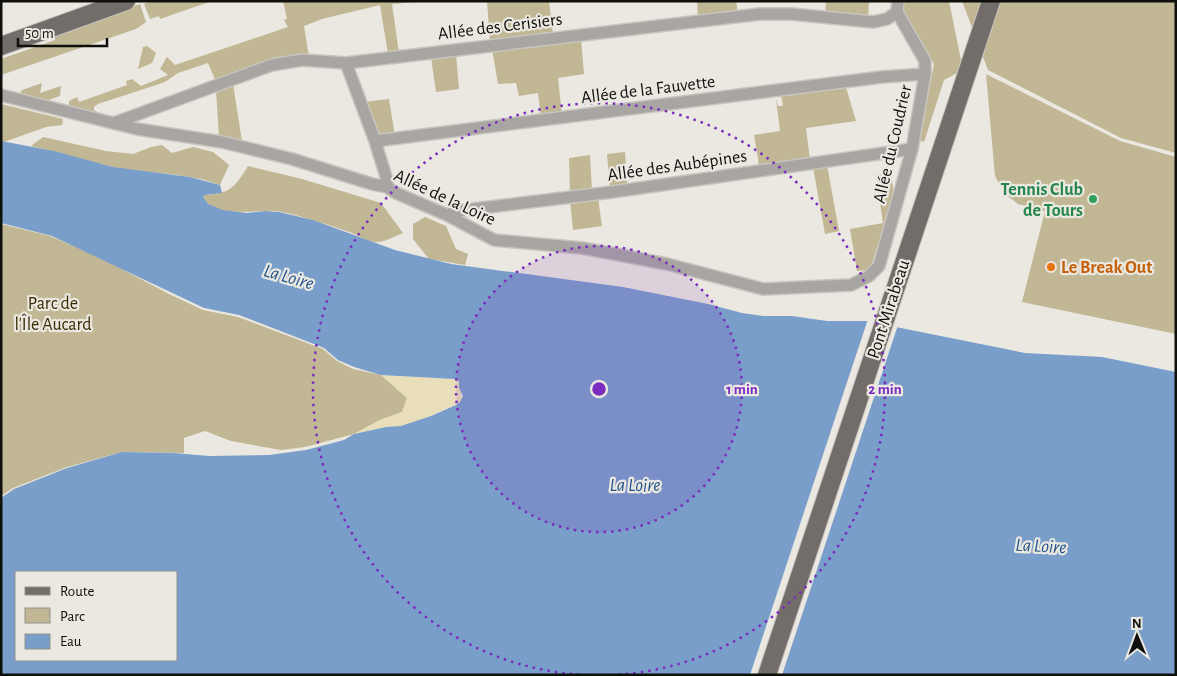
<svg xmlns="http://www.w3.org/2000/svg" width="1177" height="676" font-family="'Alegreya Sans',sans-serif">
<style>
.green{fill:#c1b794}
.sand{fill:#e8deb9}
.water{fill:#7a9eca;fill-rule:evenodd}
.pier{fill:#eae8e0}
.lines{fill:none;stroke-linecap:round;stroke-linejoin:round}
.street-casing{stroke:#c7c5be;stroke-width:14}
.primary-casing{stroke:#c7c5be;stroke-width:20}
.street{stroke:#a8a5a3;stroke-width:11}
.primary{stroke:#736d6a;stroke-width:18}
.ring{fill:none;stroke:#7b2cbf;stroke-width:2.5;stroke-dasharray:2.5 5}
.leisure-dot{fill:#2e9e5b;stroke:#eae8e0;stroke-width:2}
.food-dot{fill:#e8710a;stroke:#eae8e0;stroke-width:2}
.labels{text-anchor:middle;stroke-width:4.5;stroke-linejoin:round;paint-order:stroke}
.street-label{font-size:18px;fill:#0f0f0c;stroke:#eae8e0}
.leisure-label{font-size:18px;font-weight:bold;fill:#27864d;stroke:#eae8e0;text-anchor:end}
.food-label{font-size:18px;font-weight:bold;fill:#c56008;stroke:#eae8e0;text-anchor:start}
.park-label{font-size:18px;fill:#382c00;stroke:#eae8e0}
.water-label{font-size:19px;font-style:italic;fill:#22558c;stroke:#eae8e0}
.centre{fill:#7b2cbf;stroke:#eae8e0;stroke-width:2.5}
.ring-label{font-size:15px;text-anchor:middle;font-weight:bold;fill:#7b2cbf;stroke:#eae8e0;stroke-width:4.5;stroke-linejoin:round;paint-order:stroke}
</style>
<rect width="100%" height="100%" fill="#eae8e0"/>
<path class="green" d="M150,1h62l-52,18 -1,-3 -9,3 -6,-15z
M283,1h145l-36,3 7,49 -11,1 -8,-49 -58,14 -18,7 5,31 -93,25 -8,-19 -30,10 -13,9 -67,22 -4,3v3l6,4 16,4 -46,-11 -1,-1v-5l8,-4 2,5 48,-17 -1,-4 6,-2 9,7 27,-11 -8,-6 7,-12 8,8 113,-38 -4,-7 3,-1z
M487,1h62l4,33 -63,8z
M697,1h39l2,12 -40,5z
M826,1h43l-1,16 -43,-3z
M904,1h45l14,69 -19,10 -20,62 -5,-2 15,-76 -32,-54z
M962,1h214v152l-55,-15 -133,-68z
M140,4l6,18 -10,7 -135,46v-16l54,-19 -1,-5z
M581,39l3,35 -26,4 4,36 -21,3 -3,-24 -19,3 -3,-13 -18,1 -6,-35z
M147,46l9,7 -4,10 -14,6 5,-22z
M456,54l3,35 -23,3 -5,-35z
M986,74l134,67 56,16v177l-154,-32 23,-91 -27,-7 -14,-11 -9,-17z
M42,83l-2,10 21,-7 -1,10 -14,5 -26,-6 2,-5z
M233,84l9,57 -23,-5 -3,-46z
M846,87l10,34 -50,7 4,32 -43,7 -8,-2 -5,-30 26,-4 -4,-32 2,7h5l-2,-11z
M389,99l6,37h-19l-12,-34z
M1,104l62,15 -1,6 -16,2 -42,15 -3,-1z
M43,137l63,14 27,3 18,-7 11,-2 10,8 21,-6 20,5 16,13 -9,20c-34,-13 -71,-11 -107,-18 -27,-6 -54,-15 -82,-21z
M625,152l2,34 -17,2 -3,-34z
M590,155l2,36 -22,2 -1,-35z
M827,165l12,66 -14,3 -12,-67z
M248,166l54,13 79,24 22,30c-8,3 -18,9 -26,9 -7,1 -18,-6 -25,-9 -23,-8 -46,-16 -70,-21 -21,-4 -69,8 -79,-15l2,-2c25,-1 30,-8 43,-29z
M876,174l12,2 4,5 2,12 -23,74 -4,3 -10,1 -7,-42 33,-6z
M598,198l4,28 -29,4 -3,-29z
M425,217l21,9 10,23 12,5 -3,11 -36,-6 -16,-20v-15z
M1,224l49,12 51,22 68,36 34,16 35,7 85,32 14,12 16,8 28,6 26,23 -5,14 -22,8 -26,14 -49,13 -24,3 -50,-9 -26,-10 -21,7v15l-62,-1 -55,15 -54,21 -12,8z"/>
<path class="sand" d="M381,375l73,4 5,2 3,19 -7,5 -35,15 -19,6 -15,1 -32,7 26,-14 22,-8 5,-14z"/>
<path class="water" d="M1,141l53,10 59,16 77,10 30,8 2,8 -17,2 -2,2 5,7 15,6 24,3 18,-2 14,1 34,8 82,30 56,14 172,23 85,17 34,9 21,3h29l35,5h39l159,32 77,4 74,15v303h-1175v-177l13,-9 53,-21 55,-16 52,1 35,3 60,-1 37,-5 38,-10 10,-6 32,-7 15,-1 30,-10 25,-11 4,-3 3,-6 -4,-8v-7l-5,-2 -73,-4 -27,-8 -16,-7 -14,-12 -46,-18 -39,-15 -35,-7 -152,-72 -51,-13zM16,572h160v88h-160z"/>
<path class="pier" d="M868,319l30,6 -116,350h-32z"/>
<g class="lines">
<g class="street-casing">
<path id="street" d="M346,63l29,78 12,39v7
M1,95l136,34 85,13 70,17 80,25 15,3 9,6 51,22 47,25 88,8 85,16 96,25 88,-4 18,-9 10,-10 33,-117 13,-75v-13l-28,-49 1,-11
M114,123l158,-58 30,-5 44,3 414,-49h31l82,8 14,-3 10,-7
M375,141l507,-64 43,-3
M447,215l10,-4 155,-19 300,-43"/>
</g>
<g class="primary-casing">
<path id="primary" d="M1,46l125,-45
M767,675l224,-674"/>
</g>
<use href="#street" class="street"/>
<use href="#primary" class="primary"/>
</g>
<circle cx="599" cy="389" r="143" fill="#7b2cbf" fill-opacity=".12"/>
<g class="ring">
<circle cx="599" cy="389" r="143"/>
<path d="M587 675A286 286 0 1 1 611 675"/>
</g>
<circle class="leisure-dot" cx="1093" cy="199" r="5"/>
<circle class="food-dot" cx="1051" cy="267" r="5"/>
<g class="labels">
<g class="street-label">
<text transform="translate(500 26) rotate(-7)" y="6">Allée des Cerisiers</text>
<text transform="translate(648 89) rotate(-7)" y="6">Allée de la Fauvette</text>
<text transform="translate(892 144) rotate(-77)" y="6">Allée du Coudrier</text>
<text transform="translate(677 165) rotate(-8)" y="6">Allée des Aubépines</text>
<text transform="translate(445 197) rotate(25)" y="6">Allée de la Loire</text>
<text transform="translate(888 309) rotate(-72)" y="6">Pont Mirabeau</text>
</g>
<g class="leisure-label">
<text x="1083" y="195">Tennis Club<tspan x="1083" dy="21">de Tours</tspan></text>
</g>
<g class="food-label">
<text x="1061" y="273">Le Break Out</text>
</g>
<g class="park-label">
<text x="53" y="309">Parc de<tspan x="53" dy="21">l'Île Aucard</tspan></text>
</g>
<g class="water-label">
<text transform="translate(289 276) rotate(16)" y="7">La Loire</text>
<text x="635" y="491">La Loire</text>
<text transform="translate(1041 545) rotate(3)" y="7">La Loire</text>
</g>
</g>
<circle cx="599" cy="389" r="8" class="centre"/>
<g class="ring-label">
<text x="742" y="394">1 min</text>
<text x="885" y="394">2 min</text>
</g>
<rect width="1177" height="676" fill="none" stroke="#0f0f0c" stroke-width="5"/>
<rect x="15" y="571" width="162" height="90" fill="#eae8e0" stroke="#92918b"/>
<rect x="25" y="587" width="25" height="8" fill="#736d6a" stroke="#92918b"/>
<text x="60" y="596" font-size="15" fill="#0f0f0c">Route</text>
<rect x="25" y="608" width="25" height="15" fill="#c1b794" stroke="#92918b"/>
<text x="60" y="621" font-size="15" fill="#0f0f0c">Parc</text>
<rect x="25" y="634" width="25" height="15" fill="#7a9eca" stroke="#92918b"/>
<text x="60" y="646" font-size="15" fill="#0f0f0c">Eau</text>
<g transform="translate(1137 636) rotate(359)" stroke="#eae8e0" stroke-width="4" paint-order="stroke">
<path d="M0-4L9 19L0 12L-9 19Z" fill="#0f0f0c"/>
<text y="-8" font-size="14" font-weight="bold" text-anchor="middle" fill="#0f0f0c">N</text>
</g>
<path d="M18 38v8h89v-8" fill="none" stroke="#0f0f0c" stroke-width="2.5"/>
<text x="25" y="38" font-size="15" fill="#0f0f0c" stroke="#eae8e0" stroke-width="4" paint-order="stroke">50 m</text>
</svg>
